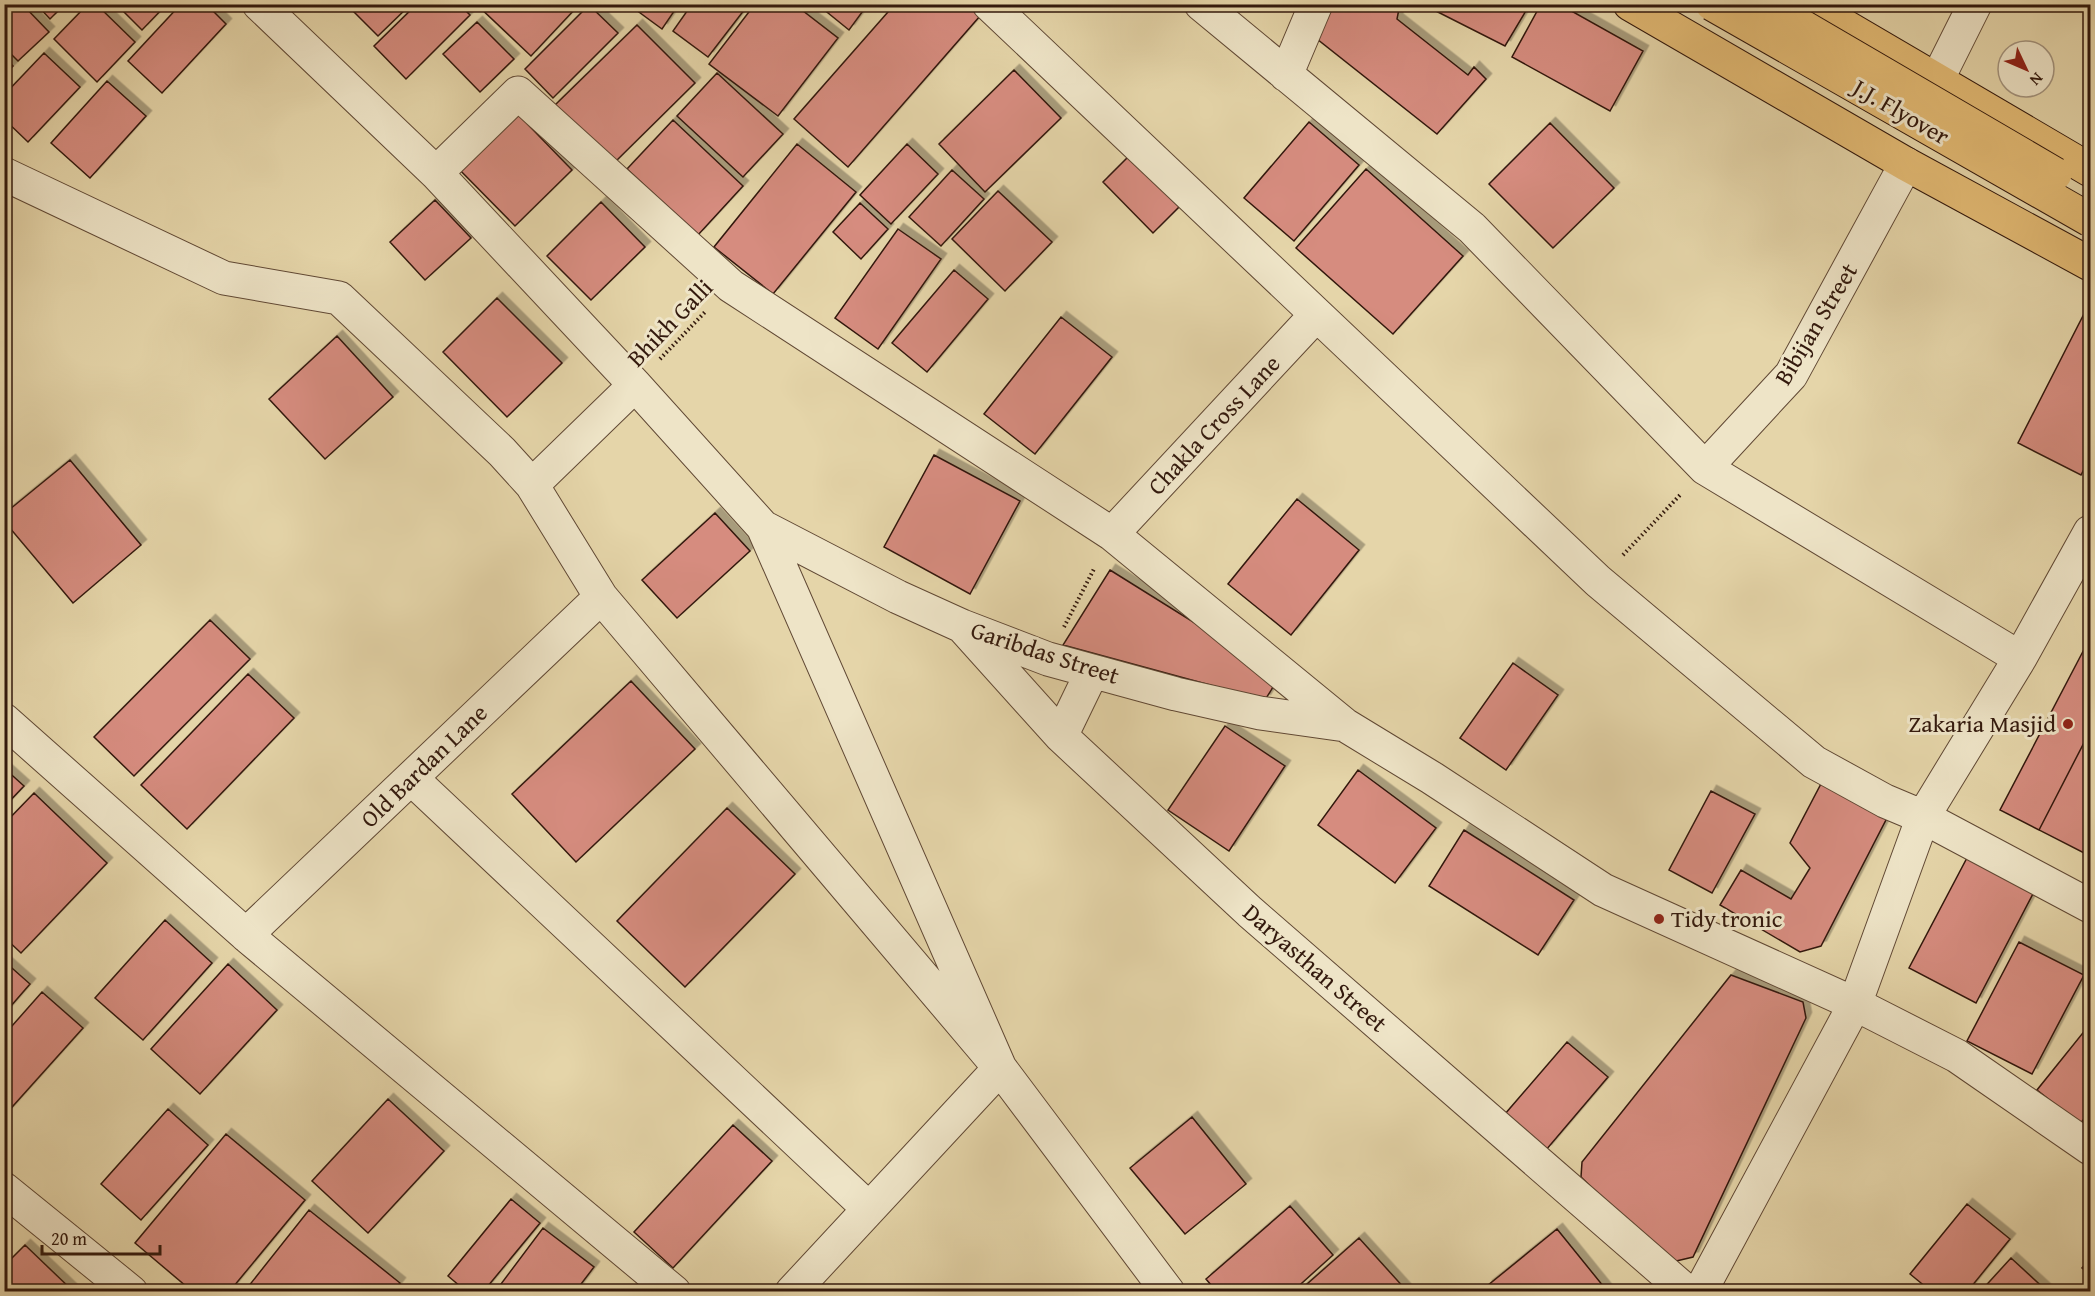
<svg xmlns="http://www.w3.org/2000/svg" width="2095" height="1296" font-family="'Gentium Book Plus',serif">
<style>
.building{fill:#d68c7f;stroke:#33190d;stroke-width:1.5;filter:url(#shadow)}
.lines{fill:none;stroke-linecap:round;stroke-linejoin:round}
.minor-casing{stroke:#604834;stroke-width:35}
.major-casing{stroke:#33190d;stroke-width:35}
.path{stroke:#33190d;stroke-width:4;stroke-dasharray:1.5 3;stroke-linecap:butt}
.minor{stroke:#eee4c7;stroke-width:33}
.major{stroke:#e2ba74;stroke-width:33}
.major-bridge-casing{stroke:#33190d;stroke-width:35;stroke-linecap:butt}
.major-bridge{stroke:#e2ba74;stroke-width:33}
.poi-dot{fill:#8f2418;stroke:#eee4c7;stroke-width:2}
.labels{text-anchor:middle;stroke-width:6;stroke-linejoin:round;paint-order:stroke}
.street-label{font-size:24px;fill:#33190d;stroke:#eee4c7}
.poi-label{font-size:24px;fill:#33190d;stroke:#eee4c7;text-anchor:end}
</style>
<defs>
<filter id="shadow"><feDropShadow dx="5.5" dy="-5.5" stdDeviation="0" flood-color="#0004"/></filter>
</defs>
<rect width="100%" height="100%" fill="#e5d5a9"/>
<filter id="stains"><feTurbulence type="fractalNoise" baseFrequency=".00333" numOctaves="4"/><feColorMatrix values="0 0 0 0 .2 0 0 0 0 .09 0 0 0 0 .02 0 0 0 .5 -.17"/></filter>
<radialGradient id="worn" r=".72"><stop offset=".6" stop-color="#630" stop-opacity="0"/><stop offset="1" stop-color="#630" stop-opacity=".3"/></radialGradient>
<path class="building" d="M4,4h18l27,28 -31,29 -14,-14z
M36,4h29l-15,15z
M88,4h8l39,38 -38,40 -43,-43z
M116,4h51l-25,26z
M181,4h25l20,20 -64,69 -34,-32z
M346,4h65l-33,32z
M417,4h42l11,11 -64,64 -32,-33z
M476,4h97l3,4 -45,48z
M628,4h51l-17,25z
M692,4h55l1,1 -40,52 -35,-26z
M755,4h39l44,34 -60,78 -69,-52z
M817,4h51l-19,26z
M895,4h88l4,4 -139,159 -54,-48z
M1327,4h73l-3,15 71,56 6,-8 12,12 -49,55 -125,-99z
M1422,4h108l-25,42z
M1541,4h18l84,47 -33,60 -98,-54z
M589,5l29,28 -65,65 -28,-29z
M477,22l37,37 -34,33 -37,-38z
M637,25l58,58 -83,82 -58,-59z
M44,53l36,34 -52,55 -24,-23v-24z
M4,57l9,9 -9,9z
M1014,70l47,48 -76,74 -46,-48z
M717,73l66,61 -40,43 -66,-61z
M107,81l39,35 -56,62 -39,-35z
M507,103l65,67 -57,56 -65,-66z
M673,120l70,66 -45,49 -71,-66z
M1309,122l50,43 -65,76 -50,-43z
M1550,123l64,65 -61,60 -64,-64z
M797,144l59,48 -83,102 -59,-47z
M907,144l31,30 -47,50 -31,-29z
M1132,153l51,50 -30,30 -50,-51z
M1366,169l97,87 -70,78 -97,-86z
M952,170l32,29 -43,47 -32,-29z
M998,191l54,51 -47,49 -53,-52z
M435,200l36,38 -46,42 -35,-38z
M601,202l44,45 -54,53 -44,-44z
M860,203l28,26 -27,30 -28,-27z
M898,229l43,30 -63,90 -43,-31z
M954,270l34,29 -61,73 -35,-29z
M497,298l65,65 -55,54 -64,-65z
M2088,306l2,2v149l-9,18 -63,-32z
M1061,317l51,40 -77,97 -51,-40z
M337,336l56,61 -68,62 -56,-60z
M934,455l86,46 -50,93 -86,-47z
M70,460l71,85 -68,58 -69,-82v-7z
M1297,499l62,51 -68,85 -63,-51z
M715,513l35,38 -73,67 -35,-38z
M1110,570l170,106 -15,24 -202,-55z
M210,620l40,39 -116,117 -40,-39z
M2090,638v218l-90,-46z
M2090,638v93l-51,99 -39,-20z
M1513,663l45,32 -52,75 -46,-32z
M248,674l46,44 -107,111 -46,-44z
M631,681l64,68 -119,113 -64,-68z
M1225,726l60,40 -56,85 -61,-41z
M4,768l20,18 -20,21z
M1358,770l78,58 -41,55 -77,-58z
M1823,780l66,34 -68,132 -21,6 -80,-47 21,-35 50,29 19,-31 -20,-25z
M1711,791l44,23 -43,79 -43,-23z
M34,793l73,70 -86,90 -17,-16v-113z
M727,808l68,66 -110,113 -68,-66z
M1464,830l110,70 -36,55 -109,-69z
M1968,856l67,34 -59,113 -67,-35z
M165,920l47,43 -69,77 -48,-42z
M2019,942l65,33 -52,99 -65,-33z
M4,961l26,23 -26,30z
M228,964l49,46 -77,84 -49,-45z
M1731,975l72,27 3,16 -113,239 -25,6 -87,-86 1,-15z
M42,992l41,36 -79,88v-81z
M2086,1029l4,4v78l-10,13 -43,-34z
M1567,1042l41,35 -62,73 -41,-36z
M388,1099l56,52 -76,82 -56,-52z
M168,1109l40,36 -67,75 -40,-36z
M1192,1117l54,67 -61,50 -55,-66z
M733,1125l39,36 -99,107 -39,-36z
M226,1134l79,66 -76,92h-36l-58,-49z
M511,1199l29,24 -57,69h-16l-19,-16z
M1967,1204l43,35 -43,53h-35l-22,-18z
M1290,1206l43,49 -41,37h-75l-11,-13z
M309,1210l91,73 -7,9h-149z
M543,1228l51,39 -19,25h-80z
M1557,1229l51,63h-117l-4,-6z
M1359,1238l47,52 -108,2z
M25,1245l49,47h-70v-26z
M2011,1258l37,34h-68z
M2090,1259v16l-8,-7z"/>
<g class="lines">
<g class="minor-casing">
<path id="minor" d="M259,4l177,169 82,-80 213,193 381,248 233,191 87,53 171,112 252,114 102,52 133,92
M989,4l609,577 216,181 71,39 38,16 167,89
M1201,4l271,224 233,240 315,190
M1286,75l30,-71
M1937,80l38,-76
M436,173l199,212 128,142 237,541 168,224
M4,174l220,104 115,20 163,154 30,33 69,112 399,471 -208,224
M1705,468l86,-93 115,-211
M532,485l103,-100
M763,527l135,70 64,29 86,33 128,35 84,19 85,12
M1112,534l204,-219
M962,626l99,110 189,176 437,380
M4,720l242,215 428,357
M1061,736l31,-64
M411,778l458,431
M246,935l355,-338
M4,1189l127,103
M1700,1292l155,-288 68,-187 97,-159 70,-126"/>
</g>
<g class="major-casing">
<path id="major" d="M1630,4l276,160 184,100
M1807,4l283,166"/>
</g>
<path class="path" d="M660,359l45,-47
M1623,555l57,-60
M1064,627l31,-60"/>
<use href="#minor" class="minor"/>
<use href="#major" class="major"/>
<g class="major-bridge-casing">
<path id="major-bridge" d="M1712,4l378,216
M1764,4l291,170"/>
</g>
<use href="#major-bridge" class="major-bridge"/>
</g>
<g class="poi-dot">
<circle cx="2068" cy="724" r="6"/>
<circle cx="1659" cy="919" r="6"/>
</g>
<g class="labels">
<g class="street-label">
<text transform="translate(1901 112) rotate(30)" y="8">J.J. Flyover</text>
<text transform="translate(670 323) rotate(-46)" y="8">Bhikh Galli</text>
<text transform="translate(1816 324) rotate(-59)" y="8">Bibijan Street</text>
<text transform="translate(1214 425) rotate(-47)" y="8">Chakla Cross Lane</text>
<text transform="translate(1045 653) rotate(18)" y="8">Garibdas Street</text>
<text transform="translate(424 766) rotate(-44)" y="8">Old Bardan Lane</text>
<text transform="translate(1315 968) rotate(41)" y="8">Daryasthan Street</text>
</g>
<g class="poi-label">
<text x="2056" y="732">Zakaria Masjid</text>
<text x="1671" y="927" text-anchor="start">Tidy tronic</text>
</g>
</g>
<rect width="2095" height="1296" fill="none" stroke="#e5d5a9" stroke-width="24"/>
<rect x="6" y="6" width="2083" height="1284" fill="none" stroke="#33190d" stroke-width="3"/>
<rect x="12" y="12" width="2071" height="1272" fill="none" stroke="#33190d" stroke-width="1.5"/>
<g transform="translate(2026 69) rotate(134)"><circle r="28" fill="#eee4c7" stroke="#a3937d" stroke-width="1.5"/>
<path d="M0-4.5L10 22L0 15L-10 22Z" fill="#8f2418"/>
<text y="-9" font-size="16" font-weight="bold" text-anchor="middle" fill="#33190d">N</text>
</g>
<path d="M42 1245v9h118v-9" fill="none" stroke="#33190d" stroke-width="3"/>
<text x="51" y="1245" font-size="18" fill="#33190d" stroke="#eee4c7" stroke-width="4.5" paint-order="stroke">20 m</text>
<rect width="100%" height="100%" filter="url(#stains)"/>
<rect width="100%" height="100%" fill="url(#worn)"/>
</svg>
